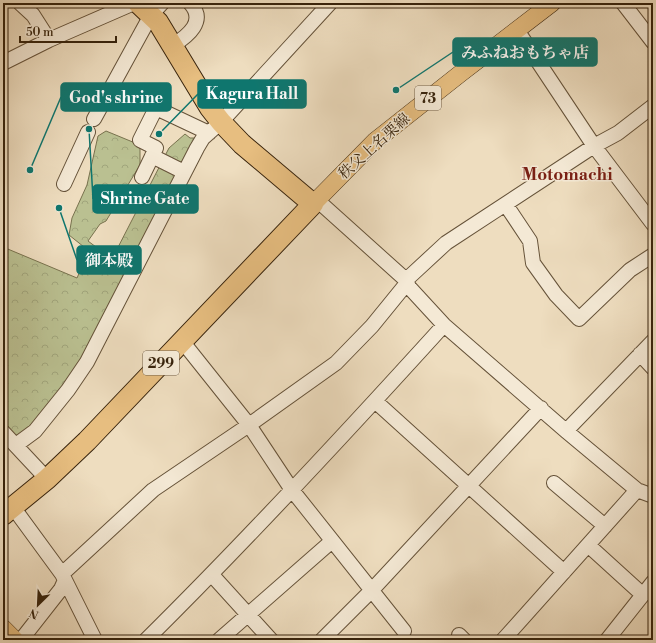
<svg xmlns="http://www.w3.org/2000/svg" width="656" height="643" font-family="'Libre Bodoni','Noto Serif JP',serif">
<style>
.forest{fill:url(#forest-crowns);stroke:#78724e}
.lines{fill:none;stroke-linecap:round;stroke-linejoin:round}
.minor-casing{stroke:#655239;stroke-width:16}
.major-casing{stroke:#37230c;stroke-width:18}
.highway-casing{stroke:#37230c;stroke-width:22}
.minor{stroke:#f4e9d5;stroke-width:14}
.major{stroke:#e7be80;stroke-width:17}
.highway{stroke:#e7be80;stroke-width:20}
.labels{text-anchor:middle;stroke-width:3;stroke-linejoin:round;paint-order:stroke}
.shield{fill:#f4e9d5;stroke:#705e48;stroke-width:1}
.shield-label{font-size:14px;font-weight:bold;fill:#37230c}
.street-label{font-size:15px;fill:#37230c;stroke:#f4e9d5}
.quarter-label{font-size:17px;font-weight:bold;fill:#7a1f14;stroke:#f4e9d5}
.leader{fill:none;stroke:#0f766e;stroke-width:1.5}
.callout-dot{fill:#0f766e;stroke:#f4e9d5;stroke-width:1.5}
.callout{fill:#0f766e;stroke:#0f766e;stroke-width:1.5}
.callout-label{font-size:16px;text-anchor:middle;font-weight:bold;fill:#fff}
</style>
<defs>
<pattern id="forest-crowns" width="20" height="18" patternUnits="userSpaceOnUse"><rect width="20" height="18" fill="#bac091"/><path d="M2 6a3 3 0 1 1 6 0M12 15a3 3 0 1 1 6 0" fill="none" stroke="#a0a57c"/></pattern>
</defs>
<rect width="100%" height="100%" fill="#eeddbf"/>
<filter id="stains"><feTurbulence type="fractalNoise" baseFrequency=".005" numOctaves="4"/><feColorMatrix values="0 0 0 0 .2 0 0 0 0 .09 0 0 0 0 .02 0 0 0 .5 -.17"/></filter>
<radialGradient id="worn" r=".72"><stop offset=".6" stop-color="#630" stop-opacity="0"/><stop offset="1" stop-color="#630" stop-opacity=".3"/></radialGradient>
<path class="forest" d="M106,131l34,14v20l-34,56 -6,3 -12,17 24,18 57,-111 16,-14 5,4h6l-112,219 -41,56 -22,23 -9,-1 -9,-10v-178l74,31 12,-27 -20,-16 3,-17 15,-33 11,-49z"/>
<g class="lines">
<g class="minor-casing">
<path id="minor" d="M20,3l13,12 16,25
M623,3l30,39
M517,30l77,116 59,78
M172,46c16,-10 35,-25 18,-43
M3,63l46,-23 85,-37
M94,119l57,-104 11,-12
M152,156l32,16
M142,177l14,-29 -16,-8 16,-32 53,25
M64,184l24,-52
M317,200l89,80 3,7 35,38 122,106 71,59 16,6
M506,205l24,36 3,22 23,32 23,24 51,-49 23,-15
M406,280l40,-37 148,-97 24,-13 35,-27
M182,341l67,84 43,65 112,141
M640,354l13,14
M375,401l189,171
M566,431l87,-90
M3,432l44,47
M16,445l19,-14 33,-41 19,-28 110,-214 6,-10 18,-16 109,-119
M554,483l51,43
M13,507l49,67 33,66
M588,545l55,50
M62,574l91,-84 96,-65 87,-62 36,-37 35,-43
M212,575l59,65
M459,635l5,5
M21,640l40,-51 4,-9
M146,640c103,-102 201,-208 298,-315
M219,640l113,-99
M322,640l49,-49 170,-183
M503,640l134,-150
M607,640l46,-58"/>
</g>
<g class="major-casing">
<path id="major" d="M313,204l62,-63 86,-68 91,-70
M3,628l12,12"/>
</g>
<g class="highway-casing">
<path id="highway" d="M3,515l44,-36 40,-38 226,-237 -71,-60 -21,-22 -11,-14 -52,-86 -20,-19"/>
</g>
<use href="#minor" class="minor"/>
<use href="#major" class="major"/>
<use href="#highway" class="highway"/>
</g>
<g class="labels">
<g class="shield">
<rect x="415" y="86" width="26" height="24" rx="3"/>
<rect x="143" y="351" width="36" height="24" rx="3"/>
</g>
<g class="shield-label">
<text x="428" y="103">73</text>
<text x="161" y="368">299</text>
</g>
<g class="street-label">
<text transform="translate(374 146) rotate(-42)" y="5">秩父上名栗線</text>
</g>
<g class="quarter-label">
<text x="567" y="180">Motomachi</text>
</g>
</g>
<path class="leader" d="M396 90L453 52M159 134L198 94M30 170L61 97M89 129L93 199M59 208L77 260"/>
<g class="callout-dot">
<circle cx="396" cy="90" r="4"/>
<circle cx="159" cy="134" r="4"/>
<circle cx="30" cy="170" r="4"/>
<circle cx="89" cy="129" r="4"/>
<circle cx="59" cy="208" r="4"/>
</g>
<g class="callout">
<rect x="453" y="38" width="144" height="28" rx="4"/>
<rect x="198" y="80" width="108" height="28" rx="4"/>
<rect x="61" y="83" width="110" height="28" rx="4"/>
<rect x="93" y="185" width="105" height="28" rx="4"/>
<rect x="77" y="246" width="64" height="28" rx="4"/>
</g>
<g class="callout-label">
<text x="525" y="58">みふねおもちゃ店</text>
<text x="252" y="99">Kagura Hall</text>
<text x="116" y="103">God's shrine</text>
<text x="145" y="204">Shrine Gate</text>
<text x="109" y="266">御本殿</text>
</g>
<rect width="656" height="643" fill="none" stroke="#eeddbf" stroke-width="16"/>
<rect x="4" y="4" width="648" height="635" fill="none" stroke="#37230c" stroke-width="2"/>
<rect x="8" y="8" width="640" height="627" fill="none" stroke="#37230c"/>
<g transform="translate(38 605) rotate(204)" stroke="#f4e9d5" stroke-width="3" paint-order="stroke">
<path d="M0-3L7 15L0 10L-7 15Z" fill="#37230c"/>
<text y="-6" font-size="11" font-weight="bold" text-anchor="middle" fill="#37230c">N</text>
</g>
<path d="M20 36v6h96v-6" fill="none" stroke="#37230c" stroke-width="2"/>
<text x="26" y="36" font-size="12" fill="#37230c" stroke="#f4e9d5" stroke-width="3" paint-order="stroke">50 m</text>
<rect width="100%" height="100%" filter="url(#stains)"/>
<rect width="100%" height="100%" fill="url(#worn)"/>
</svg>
